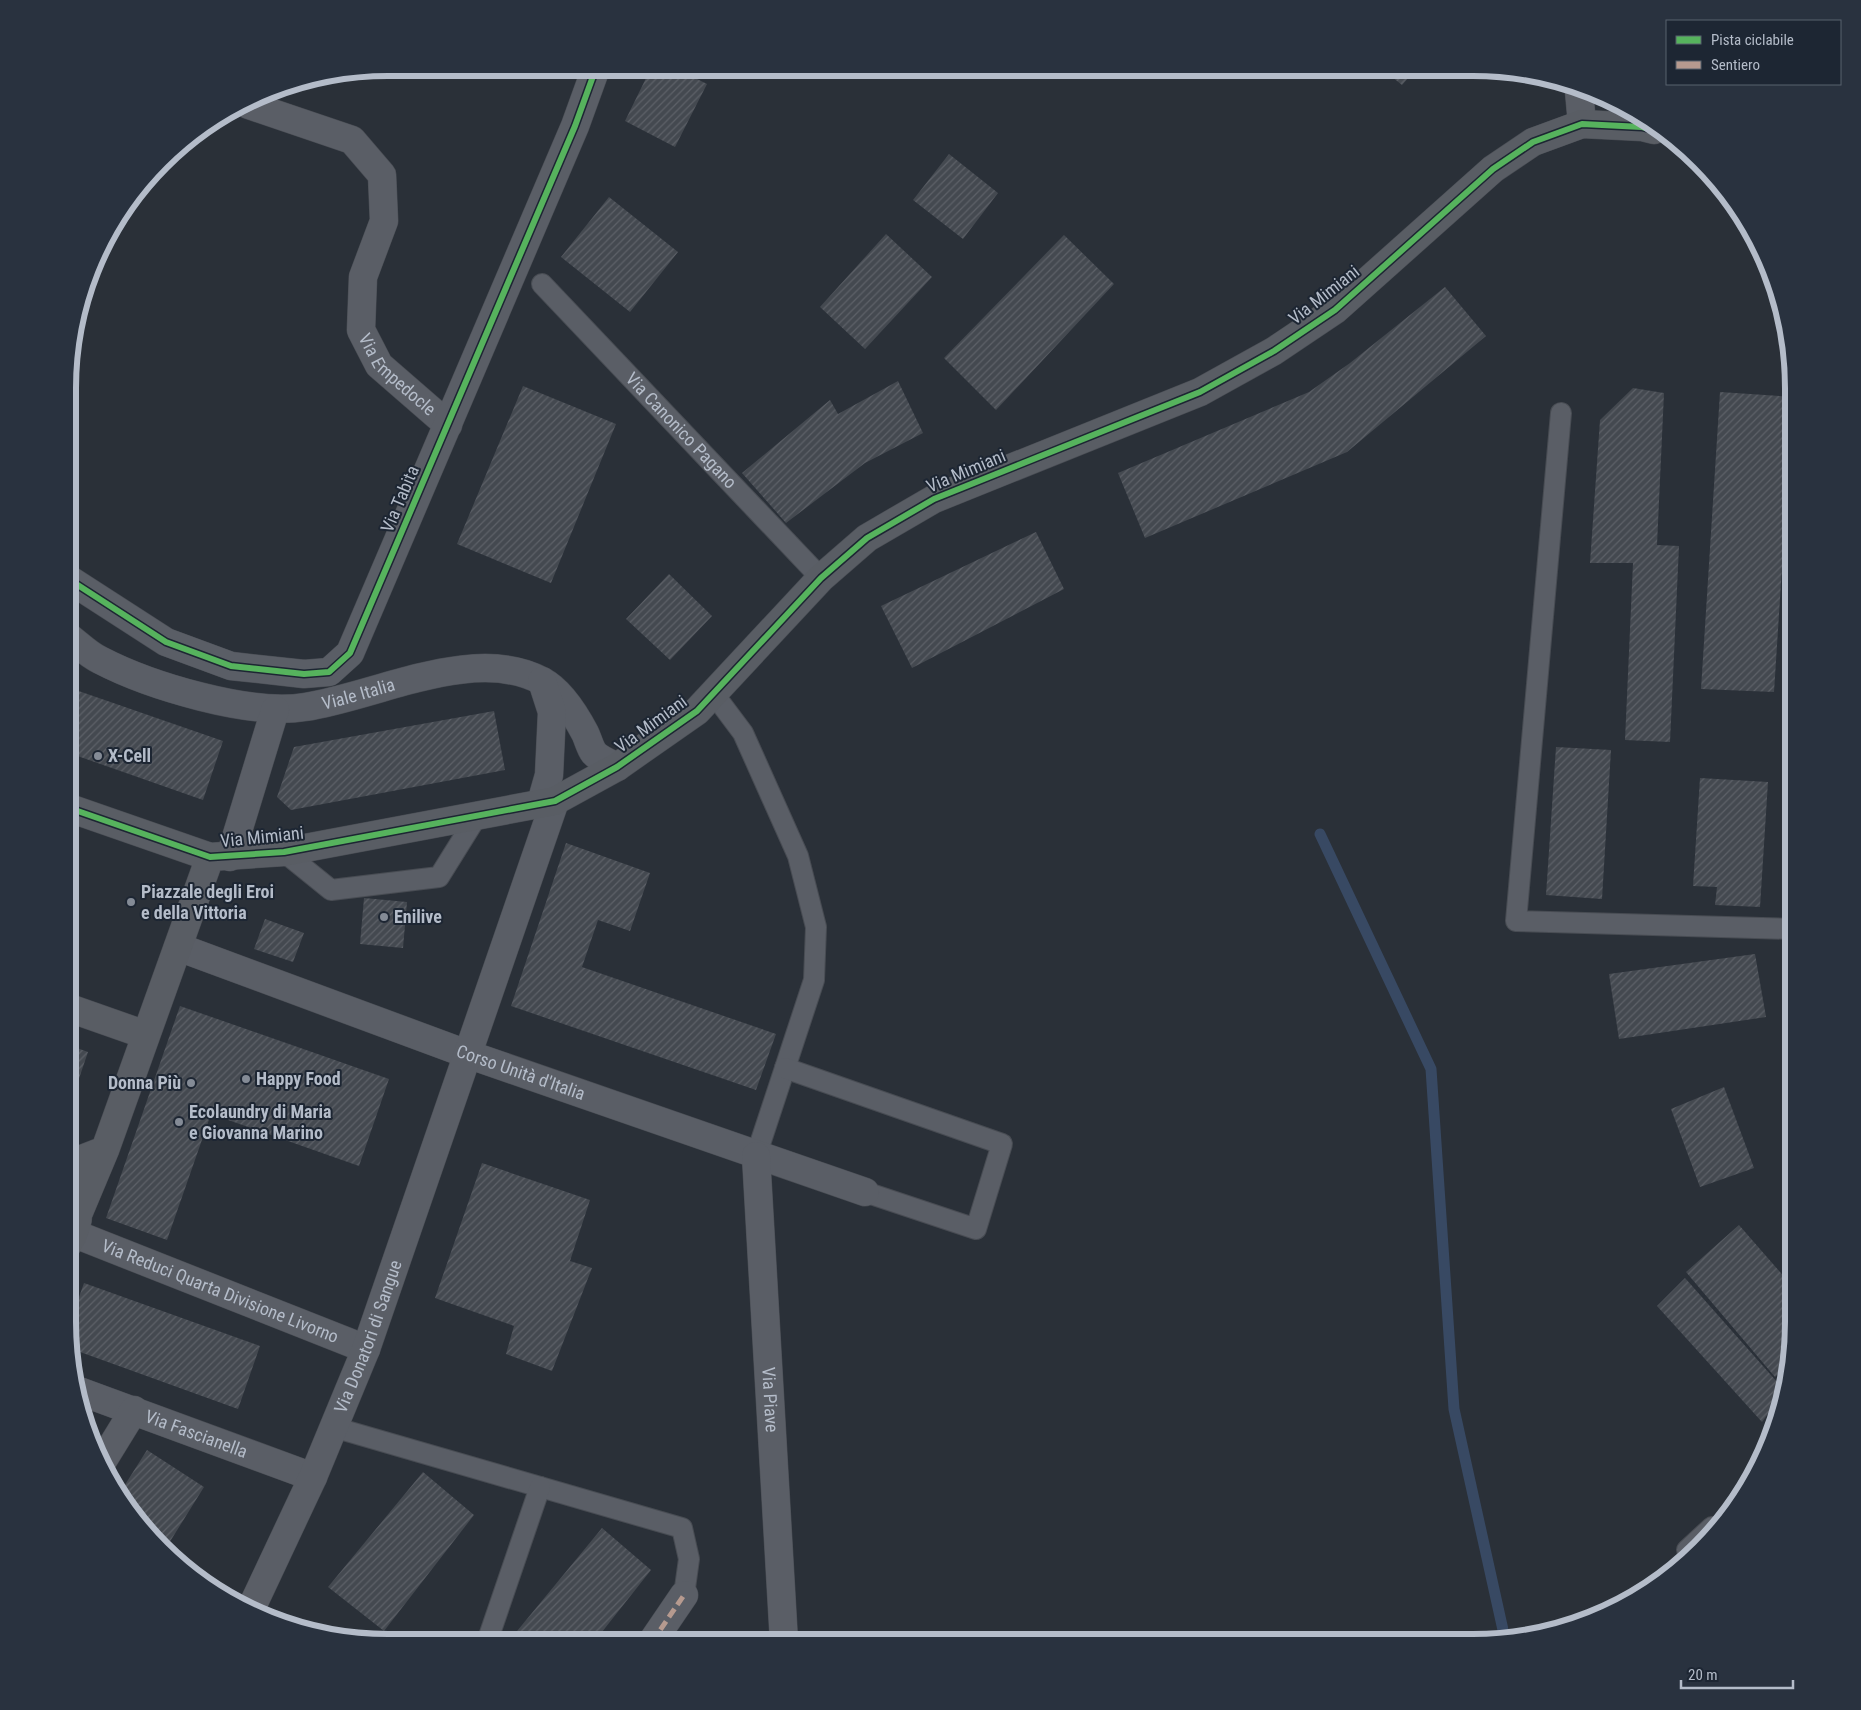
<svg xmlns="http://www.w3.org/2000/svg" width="1861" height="1710" font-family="'Roboto Condensed',sans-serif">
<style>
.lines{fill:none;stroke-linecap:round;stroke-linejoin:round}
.stream{stroke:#384963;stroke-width:11}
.building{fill:url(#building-hatch)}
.lane-casing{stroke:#484c53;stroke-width:22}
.street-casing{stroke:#484c53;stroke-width:29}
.secondary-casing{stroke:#484c53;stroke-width:29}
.lane{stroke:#5a5e66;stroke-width:20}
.street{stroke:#5a5e66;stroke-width:28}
.secondary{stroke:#595d64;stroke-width:28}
.quiet{stroke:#b69a8f;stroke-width:5;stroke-dasharray:10 5;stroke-linecap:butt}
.cycleway-casing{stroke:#1d2633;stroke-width:9}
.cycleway{stroke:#56b35d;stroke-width:6}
.poi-dot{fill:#848b96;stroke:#1d2633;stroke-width:2}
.labels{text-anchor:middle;stroke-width:4;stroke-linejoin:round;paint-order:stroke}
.street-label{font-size:18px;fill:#b4bcc9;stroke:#1d2633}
.poi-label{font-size:18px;font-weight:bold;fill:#b4bcc9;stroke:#1d2633;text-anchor:start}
.rim{fill:none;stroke:#b4bcc9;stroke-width:6}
</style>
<defs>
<pattern id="building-hatch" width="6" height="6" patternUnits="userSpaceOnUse" patternTransform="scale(1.25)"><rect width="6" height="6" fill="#444950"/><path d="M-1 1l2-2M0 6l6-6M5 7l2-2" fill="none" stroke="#5d6168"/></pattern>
</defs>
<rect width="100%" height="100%" fill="#2a3038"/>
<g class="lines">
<path class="stream" d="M1320,834l111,235 23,340 51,230"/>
</g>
<path class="building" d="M651,68h24l32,16 -32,63 -50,-26z
M1381,68h36l-15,17z
M949,154l49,39 -35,46 -50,-39z
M609,197l69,55 -48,60 -69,-55z
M886,234l46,43 -67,72 -45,-42z
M1064,235l50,49 -118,126 -52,-52z
M1445,287l41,49 -139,116 -202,86 -27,-65 191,-81 41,-29z
M898,381l25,52 -58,30 -79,60 -44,-50 88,-73 8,14z
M523,386l93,38 -65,159 -94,-39z
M1633,388l31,5 -7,152 22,1 -9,196 -45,-2 8,-177h-43l10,-143z
M1720,392l73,5 -19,295 -73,-3z
M1036,532l28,57 -152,79 -31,-62z
M669,574l43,42 -42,44 -44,-41z
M70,688l153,53 -20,59 -134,-47z
M494,711l11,59 -214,40 -14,-13 17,-50z
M1556,747l55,3 -9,149 -56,-4z
M1700,778l68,4 -8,125 -45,-2 2,-18 -24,-1z
M566,843l84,30 -20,58 -32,-11 -16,47 194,67 -20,56 -245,-84z
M364,898l43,4 -4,46 -43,-4z
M265,919l39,14 -11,29 -39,-13z
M1755,954l11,63 -147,22 -10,-65z
M180,1006l209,73 -30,87 -148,-52 -44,126 -61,-22z
M69,1045l19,7 -19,56z
M1724,1087l30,81 -54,19 -29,-78z
M482,1163l108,37 -20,61 22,7 -40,103 -46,-17 8,-28 -79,-28z
M1739,1225l48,55 6,-5v48l-4,41 -14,13 -89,-105z
M1685,1278l100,113 -23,31 -105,-116z
M84,1283l176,63 -22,63 -169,-61 -1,-20z
M147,1450l57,37 -38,61 -19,-15 -26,-42z
M423,1472l51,43 -90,116 -56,-44z
M602,1528l49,42 -57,72h-86z"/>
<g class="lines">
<g class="lane-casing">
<g id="lane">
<path id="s1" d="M542,284l279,294"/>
<path d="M1561,413l-45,508 277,8"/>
<path d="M713,693l30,40 55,123 18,71 -2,53 -58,176"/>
<path d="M284,852l47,38 108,-13 38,-61"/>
<path d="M785,1068l217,76 -26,85 -111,-37"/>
<path d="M333,1427l349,101 7,31 -5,36"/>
<path d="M1687,1550l25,-23"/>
<path d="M487,1642l53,-155"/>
</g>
</g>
<g class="street-casing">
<g id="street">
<path d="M1579,91l3,33"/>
<path id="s2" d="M249,105l103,35 30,35 2,46 -21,56 -2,53 18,35 69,60"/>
<path d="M70,580l96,62 65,24 73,8 25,-2 21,-19 225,-527 21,-58"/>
<path id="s3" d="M70,638c9,7 19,17 30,22 50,26 150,56 205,47 70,-10 169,-63 237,-26 19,10 33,33 43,52 3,6 5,15 9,20 5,6 16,10 23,14"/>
<path d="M541,803l8,-28 3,-63 -10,-31"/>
<path d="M230,857l45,-147"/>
<path id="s4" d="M178,947l289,107 398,138"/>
<path id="s5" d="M756,1156l28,486"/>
<path id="s6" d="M75,1234l291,115"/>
<path id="s7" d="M79,1391l234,86"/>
<path d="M102,1462l32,-52"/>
<path id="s8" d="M250,1611l63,-134 53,-128 189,-548"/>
<path d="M652,1642l32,-47"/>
</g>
</g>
<g class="secondary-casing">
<path id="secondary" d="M69,808l141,49 74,-5 271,-51 62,-34 80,-56 124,-133 46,-40 67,-39 266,-107 74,-41 61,-41 158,-141 40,-27 49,-18 60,3 12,3
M69,1008l77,27
M69,1164l36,-14
M79,1212l26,-62 105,-293
M68,1244c13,-21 14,-41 1,-63"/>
</g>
<use href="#lane" class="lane"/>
<use href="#street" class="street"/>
<use href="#secondary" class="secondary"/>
<path class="quiet" d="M652,1642l32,-47"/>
<g class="cycleway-casing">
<path id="cycleway" d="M70,580l96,62 65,24 73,8 25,-2 21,-19 225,-527 21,-58
M69,808l141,49 74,-5 271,-51 62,-34 80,-56 124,-133 46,-40 67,-39 266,-107 74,-41 61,-41 158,-141 40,-27 49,-18 60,3 12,3"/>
</g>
<use href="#cycleway" class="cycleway"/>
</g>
<g class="poi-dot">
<circle cx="98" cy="756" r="5"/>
<circle cx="131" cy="902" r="5"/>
<circle cx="384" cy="917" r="5"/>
<circle cx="246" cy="1079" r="5"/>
<circle cx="191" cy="1083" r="5"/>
<circle cx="179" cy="1122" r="5"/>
</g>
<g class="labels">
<g class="street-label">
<text transform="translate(1324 295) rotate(-38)" y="6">Via Mimiani</text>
<text dy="6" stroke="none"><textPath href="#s2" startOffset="372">Via Empedocle</textPath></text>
<text dy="6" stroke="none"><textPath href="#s1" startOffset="202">Via Canonico Pagano</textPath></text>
<text transform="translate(966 471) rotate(-23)" y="6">Via Mimiani</text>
<text transform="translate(400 499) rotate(-67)" y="6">Via Tabita</text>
<text dy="6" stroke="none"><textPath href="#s3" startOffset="305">Viale Italia</textPath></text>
<text transform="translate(651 724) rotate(-36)" y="6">Via Mimiani</text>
<text transform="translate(262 837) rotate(-6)" y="6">Via Mimiani</text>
<text dy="6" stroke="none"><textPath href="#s4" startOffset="365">Corso Unità d'Italia</textPath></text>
<text dy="6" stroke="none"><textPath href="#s6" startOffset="156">Via Reduci Quarta Divisione Livorno</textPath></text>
<text dy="6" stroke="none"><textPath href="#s8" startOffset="299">Via Donatori di Sangue</textPath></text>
<text dy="6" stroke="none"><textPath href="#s5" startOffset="244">Via Piave</textPath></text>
<text dy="6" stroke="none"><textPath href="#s7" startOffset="125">Via Fascianella</textPath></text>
</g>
<g class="poi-label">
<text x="108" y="762">X-Cell</text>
<text x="141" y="898">Piazzale degli Eroi<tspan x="141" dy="21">e della Vittoria</tspan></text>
<text x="394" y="923">Enilive</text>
<text x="256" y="1085">Happy Food</text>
<text x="181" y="1089" text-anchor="end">Donna Più</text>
<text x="189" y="1118">Ecolaundry di Maria<tspan x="189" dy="21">e Giovanna Marino</tspan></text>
</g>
</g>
<path d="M0 0H1861V1710H0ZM388 76H1473A312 312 0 0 1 1785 388V1322A312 312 0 0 1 1473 1634H388A312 312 0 0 1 76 1322V388A312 312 0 0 1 388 76Z" fill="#29323f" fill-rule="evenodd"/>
<path class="rim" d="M388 76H1473A312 312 0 0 1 1785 388V1322A312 312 0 0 1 1473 1634H388A312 312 0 0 1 76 1322V388A312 312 0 0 1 388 76Z"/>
<rect x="1666" y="20" width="175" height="65" fill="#1d2633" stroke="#59626f"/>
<rect x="1676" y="36" width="25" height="8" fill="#56b35d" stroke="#59626f"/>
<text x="1711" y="45" font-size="15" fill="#b4bcc9">Pista ciclabile</text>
<rect x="1676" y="61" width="25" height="8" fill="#b69a8f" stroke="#59626f"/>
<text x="1711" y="70" font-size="15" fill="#b4bcc9">Sentiero</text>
<path d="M1681 1680v8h112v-8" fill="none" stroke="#b4bcc9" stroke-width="2.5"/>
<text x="1688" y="1680" font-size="15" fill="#b4bcc9" stroke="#1d2633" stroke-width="4" paint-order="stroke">20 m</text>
</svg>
